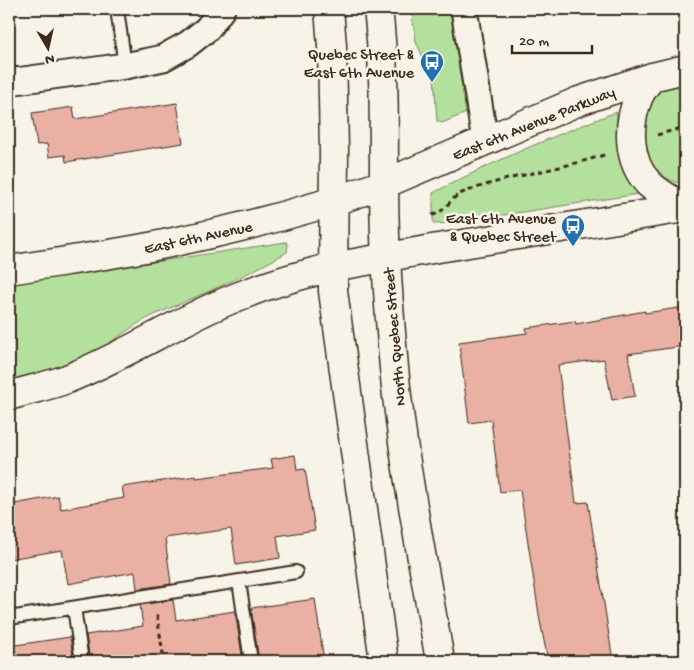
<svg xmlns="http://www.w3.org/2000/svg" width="694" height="670" font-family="'Gochi Hand',sans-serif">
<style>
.green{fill:#b4e09d;stroke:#78855e}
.building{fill:#eab0a3;stroke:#3b2a1e}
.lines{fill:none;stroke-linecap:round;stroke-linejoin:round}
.service-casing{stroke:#3b2a1e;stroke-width:16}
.minor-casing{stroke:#3b2a1e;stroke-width:29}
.tertiary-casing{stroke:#3b2a1e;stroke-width:31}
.secondary-casing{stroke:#3b2a1e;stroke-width:31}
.path{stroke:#3b2a1e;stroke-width:3;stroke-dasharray:5 4;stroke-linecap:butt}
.service{stroke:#f7f3e8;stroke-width:12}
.minor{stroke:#f7f3e8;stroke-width:25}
.tertiary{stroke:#f7f3e8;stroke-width:28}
.secondary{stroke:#f7f3e8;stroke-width:28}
.labels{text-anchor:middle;stroke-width:5;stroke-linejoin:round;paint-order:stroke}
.poi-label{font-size:16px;fill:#3b2a1e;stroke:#f7f3e8;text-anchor:end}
.street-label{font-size:16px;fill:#3b2a1e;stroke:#f7f3e8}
</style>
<rect width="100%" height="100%" fill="#f7f3e8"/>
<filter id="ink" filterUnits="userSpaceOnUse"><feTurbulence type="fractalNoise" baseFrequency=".02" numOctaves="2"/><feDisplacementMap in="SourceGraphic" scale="10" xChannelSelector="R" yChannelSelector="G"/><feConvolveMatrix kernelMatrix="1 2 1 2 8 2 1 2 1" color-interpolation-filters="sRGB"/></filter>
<g filter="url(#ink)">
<path class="green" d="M411,9h39l16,104 -24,10 -5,-2 -4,-60h-8l-9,-19z
M685,82v102c-25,-1 -46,-32 -43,-56 0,-5 2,-10 3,-15 1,-4 1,-9 3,-12 6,-12 25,-17 37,-19z
M616,112c3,10 -1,20 2,31 6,17 19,33 20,51l-185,29 -20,1v-31c59,-31 120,-57 183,-81z
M286,242l2,2 -1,8c-43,26 -91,44 -137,65 -19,9 -34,23 -52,33 -27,14 -59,23 -89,32v-98z"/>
<path class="building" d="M177,103l6,40 -117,19 -1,-7 -16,2 -2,-13 -10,1 -5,-32 41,-6 2,12z
M685,307v39l-57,8 7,42 -23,4 -8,-41 -46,6 18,138 12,-1 25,159h-65l-8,-40 -20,-131 -20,2 -9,-72 -22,3 -10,-81 68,-9 -1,-5 49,-7 1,3 69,-13v2z
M295,455l2,15 8,-1 10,61 -38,6 3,22 -44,7 -5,-36 -66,9 6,46 -34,5 -2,-17 -67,12 -6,-34 -53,9v-54l49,-9 3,13 63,-11 -2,-11 74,-11v2l77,-10 -2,-9z
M315,599l9,62h-65l-8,-53z
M173,600l3,20 59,-9 8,50h-153l-4,-26 57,-9 -3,-21z
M70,637l4,24h-65v-15z"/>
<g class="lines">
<g class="service-casing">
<path id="service" d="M117,9l8,57
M239,581l12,80
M74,608l8,53
M9,618l287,-46"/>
</g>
<g class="minor-casing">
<path id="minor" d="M464,9l21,132
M9,79l7,2 109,-15 38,-8 25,-14 19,-15 15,-20"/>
</g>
<g class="tertiary-casing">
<path id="tertiary" d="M9,270c55,-9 111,-16 165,-28 72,-15 141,-33 210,-58
M9,396c19,-6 39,-10 58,-17 50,-20 95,-48 144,-71 39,-18 80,-31 122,-41"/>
</g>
<g class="secondary-casing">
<path id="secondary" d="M329,9l3,37 2,105 -1,140 51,370
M378,9c10,82 3,166 8,249 3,51 6,103 13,154 10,83 27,166 41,249
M652,77c-5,6 -10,12 -13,19 -12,28 -12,65 10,88 11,10 24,17 36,24
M384,184l195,-83 73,-24 33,-8
M333,267l99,-18 253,-41"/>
</g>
<path class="path" d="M657,135l28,-8
M432,215c15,-3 17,-17 30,-22 47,-18 97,-23 145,-39
M157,615l7,46"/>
<use href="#service" class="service"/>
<use href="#minor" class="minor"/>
<use href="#tertiary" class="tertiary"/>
<use href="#secondary" class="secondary"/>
</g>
</g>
<defs>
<g id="bus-pin" transform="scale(1.25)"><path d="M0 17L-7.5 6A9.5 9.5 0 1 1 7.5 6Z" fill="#1f6fb2" stroke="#f7f3e8"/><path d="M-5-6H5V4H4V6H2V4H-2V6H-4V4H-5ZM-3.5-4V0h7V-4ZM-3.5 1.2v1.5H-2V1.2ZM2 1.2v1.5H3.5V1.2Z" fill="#fff"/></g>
</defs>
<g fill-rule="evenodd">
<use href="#bus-pin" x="432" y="62"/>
<use href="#bus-pin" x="573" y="226"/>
</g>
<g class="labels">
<g class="poi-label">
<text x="414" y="59">Quebec Street &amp;<tspan x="414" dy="18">East 6th Avenue</tspan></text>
<text x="556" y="223">East 6th Avenue<tspan x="556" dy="18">&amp; Quebec Street</tspan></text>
</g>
<g class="street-label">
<text transform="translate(533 122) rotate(-22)" y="6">East 6th Avenue Parkway</text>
<text transform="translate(198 236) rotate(-12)" y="6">East 6th Avenue</text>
<text transform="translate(393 337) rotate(-95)" y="6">North Quebec Street</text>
</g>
</g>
<rect width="694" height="670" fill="none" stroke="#f7f3e8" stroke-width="30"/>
<rect x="15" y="15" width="664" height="640" fill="none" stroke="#3b2a1e" stroke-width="2" filter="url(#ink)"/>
<g transform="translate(48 48) rotate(171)" stroke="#f7f3e8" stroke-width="4" paint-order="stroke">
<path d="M0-4L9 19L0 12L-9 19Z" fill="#3b2a1e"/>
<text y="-8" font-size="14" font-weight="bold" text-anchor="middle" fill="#3b2a1e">N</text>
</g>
<path d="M512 45v8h80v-8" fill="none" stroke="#3b2a1e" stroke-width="2.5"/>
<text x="519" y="45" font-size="15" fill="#3b2a1e" stroke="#f7f3e8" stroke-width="4" paint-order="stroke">20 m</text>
</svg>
